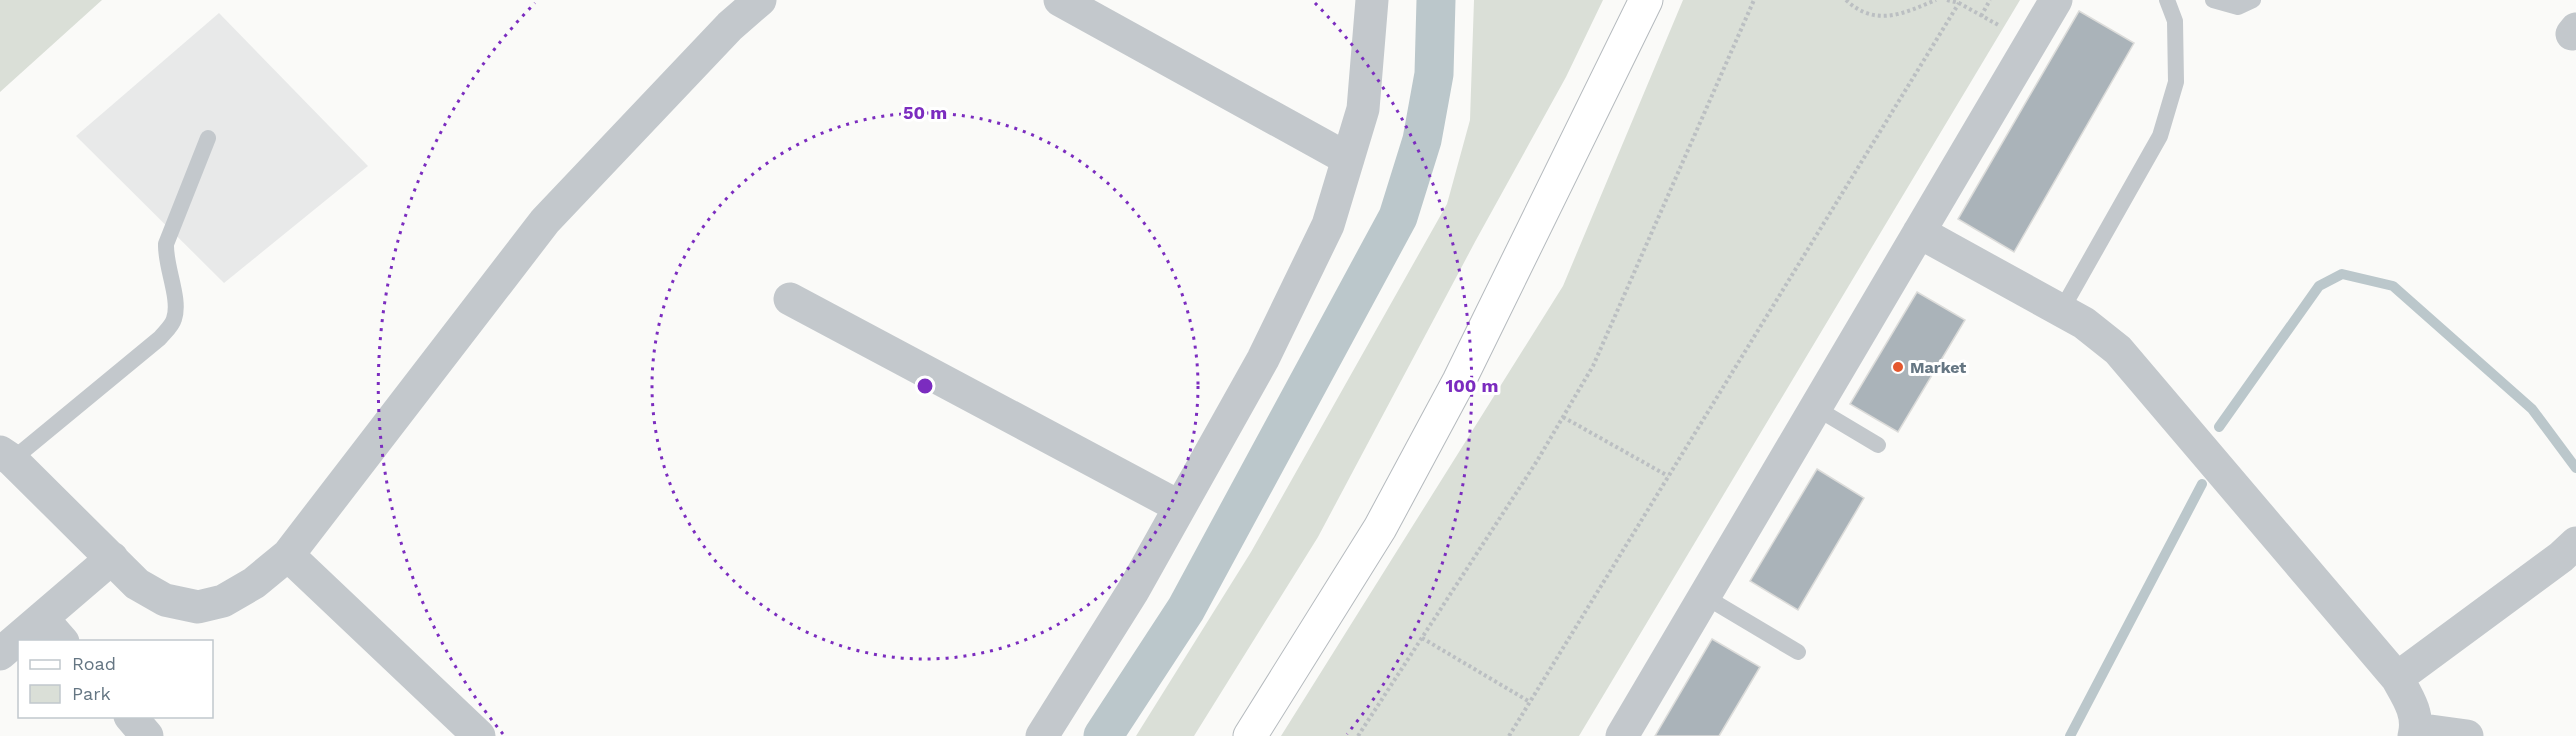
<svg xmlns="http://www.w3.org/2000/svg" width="2576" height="736" font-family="'Work Sans',sans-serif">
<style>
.built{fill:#e8e9e9}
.green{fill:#dadfd7}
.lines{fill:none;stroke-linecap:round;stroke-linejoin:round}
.stream{stroke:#bbc7cb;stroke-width:10}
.canal{stroke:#bbc7cb;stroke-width:39}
.building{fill:#aab3b9;stroke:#dcdcda;stroke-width:1.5}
.primary-casing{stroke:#b5babe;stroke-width:35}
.path{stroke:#bbbfc2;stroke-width:4;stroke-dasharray:3 3;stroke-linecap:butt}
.lane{stroke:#c3c8cc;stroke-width:16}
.street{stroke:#c3c8cc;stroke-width:33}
.primary{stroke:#fff;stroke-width:33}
.ring{fill:none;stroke:#7b2cbf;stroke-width:3;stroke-dasharray:3 6}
.poi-dot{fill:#e4572e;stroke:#fff;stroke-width:2}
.labels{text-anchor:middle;stroke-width:6;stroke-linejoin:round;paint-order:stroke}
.poi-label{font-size:16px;font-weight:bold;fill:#657683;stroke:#fff;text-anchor:start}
.centre{fill:#7b2cbf;stroke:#fff;stroke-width:3}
.ring-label{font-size:18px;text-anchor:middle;font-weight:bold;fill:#7b2cbf;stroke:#fff;stroke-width:6;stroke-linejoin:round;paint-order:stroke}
</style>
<rect width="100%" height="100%" fill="#fafaf8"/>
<path class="built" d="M219,13l149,153 -144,117 -148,-147z"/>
<path class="green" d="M0,0h102l-102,92z
M1474,0h129l-37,77 -90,163 -158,297 -124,199h-58l115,-184 196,-348 23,-84z
M1683,0h337l-441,736h-298l282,-450z"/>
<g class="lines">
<path class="stream" d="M2219,427l100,-141 23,-12 51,12 139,123 44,59
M2070,736l132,-252"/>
<path class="canal" d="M1103,736l83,-127 212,-392 24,-77 12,-66 2,-74"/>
</g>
<path class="building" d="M2079,11l55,32 -120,209 -56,-33z
M1917,292l48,28 -67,112 -48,-28z
M1817,469l47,29 -66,112 -48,-29z
M1712,639l48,28 -41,69h-64z"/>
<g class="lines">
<g class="primary-casing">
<path id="primary" d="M1250,736l130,-208 79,-147 187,-381"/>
</g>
<path class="path" d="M1846,0c30,28 58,13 90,0
M1947,0l12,3 41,23
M1981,16l9,-16
M1563,417l105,59
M1422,638l108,64
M1358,736l179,-275 56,-95 161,-366
M1509,736l450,-733"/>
<path class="lane" d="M2213,0l25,7 15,-7
M2061,311l99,-175 16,-54 -1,-61 -8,-21
M1816,408l62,37
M12,460l148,-122c5,-6 12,-12 14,-19 7,-20 -9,-52 -8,-75l42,-106
M1704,596l94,56"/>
<path class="street" d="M1060,0l288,159
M2572,34l4,-5
M1919,232l165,91 34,27 279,328c10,18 23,36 17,58
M790,299l390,208
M0,452l12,8 125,124 28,16 33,7 25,-6 31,-18 34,-28 257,-334 185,-195 30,-26
M288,555l191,181
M42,618l21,24
M0,654l112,-96
M2397,678l164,-121 15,-14
M130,716l17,20
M2416,729l51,7
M1042,736l91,-145 130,-232 65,-134 35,-116 9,-109
M1622,736l434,-736"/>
<use href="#primary" class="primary"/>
</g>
<g class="ring">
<circle cx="925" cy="386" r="273"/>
<path d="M503 734A547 547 0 0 1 535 3M1315 3A547 547 0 0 1 1347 734"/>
</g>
<circle class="poi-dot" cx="1898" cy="367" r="6"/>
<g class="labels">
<g class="poi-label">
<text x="1910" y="373">Market</text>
</g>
</g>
<circle cx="925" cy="386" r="9" class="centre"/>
<g class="ring-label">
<text x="925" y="119">50 m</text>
<text x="1472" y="392">100 m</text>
</g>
<rect x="18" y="640" width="195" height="78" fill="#ffffff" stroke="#c1c8cd" stroke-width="1.5"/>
<rect x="30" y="660" width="30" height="9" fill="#ffffff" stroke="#c1c8cd" stroke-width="1.5"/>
<text x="72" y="670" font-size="18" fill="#657683">Road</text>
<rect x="30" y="685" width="30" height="18" fill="#dadfd7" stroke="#c1c8cd" stroke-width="1.5"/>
<text x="72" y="700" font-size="18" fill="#657683">Park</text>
</svg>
